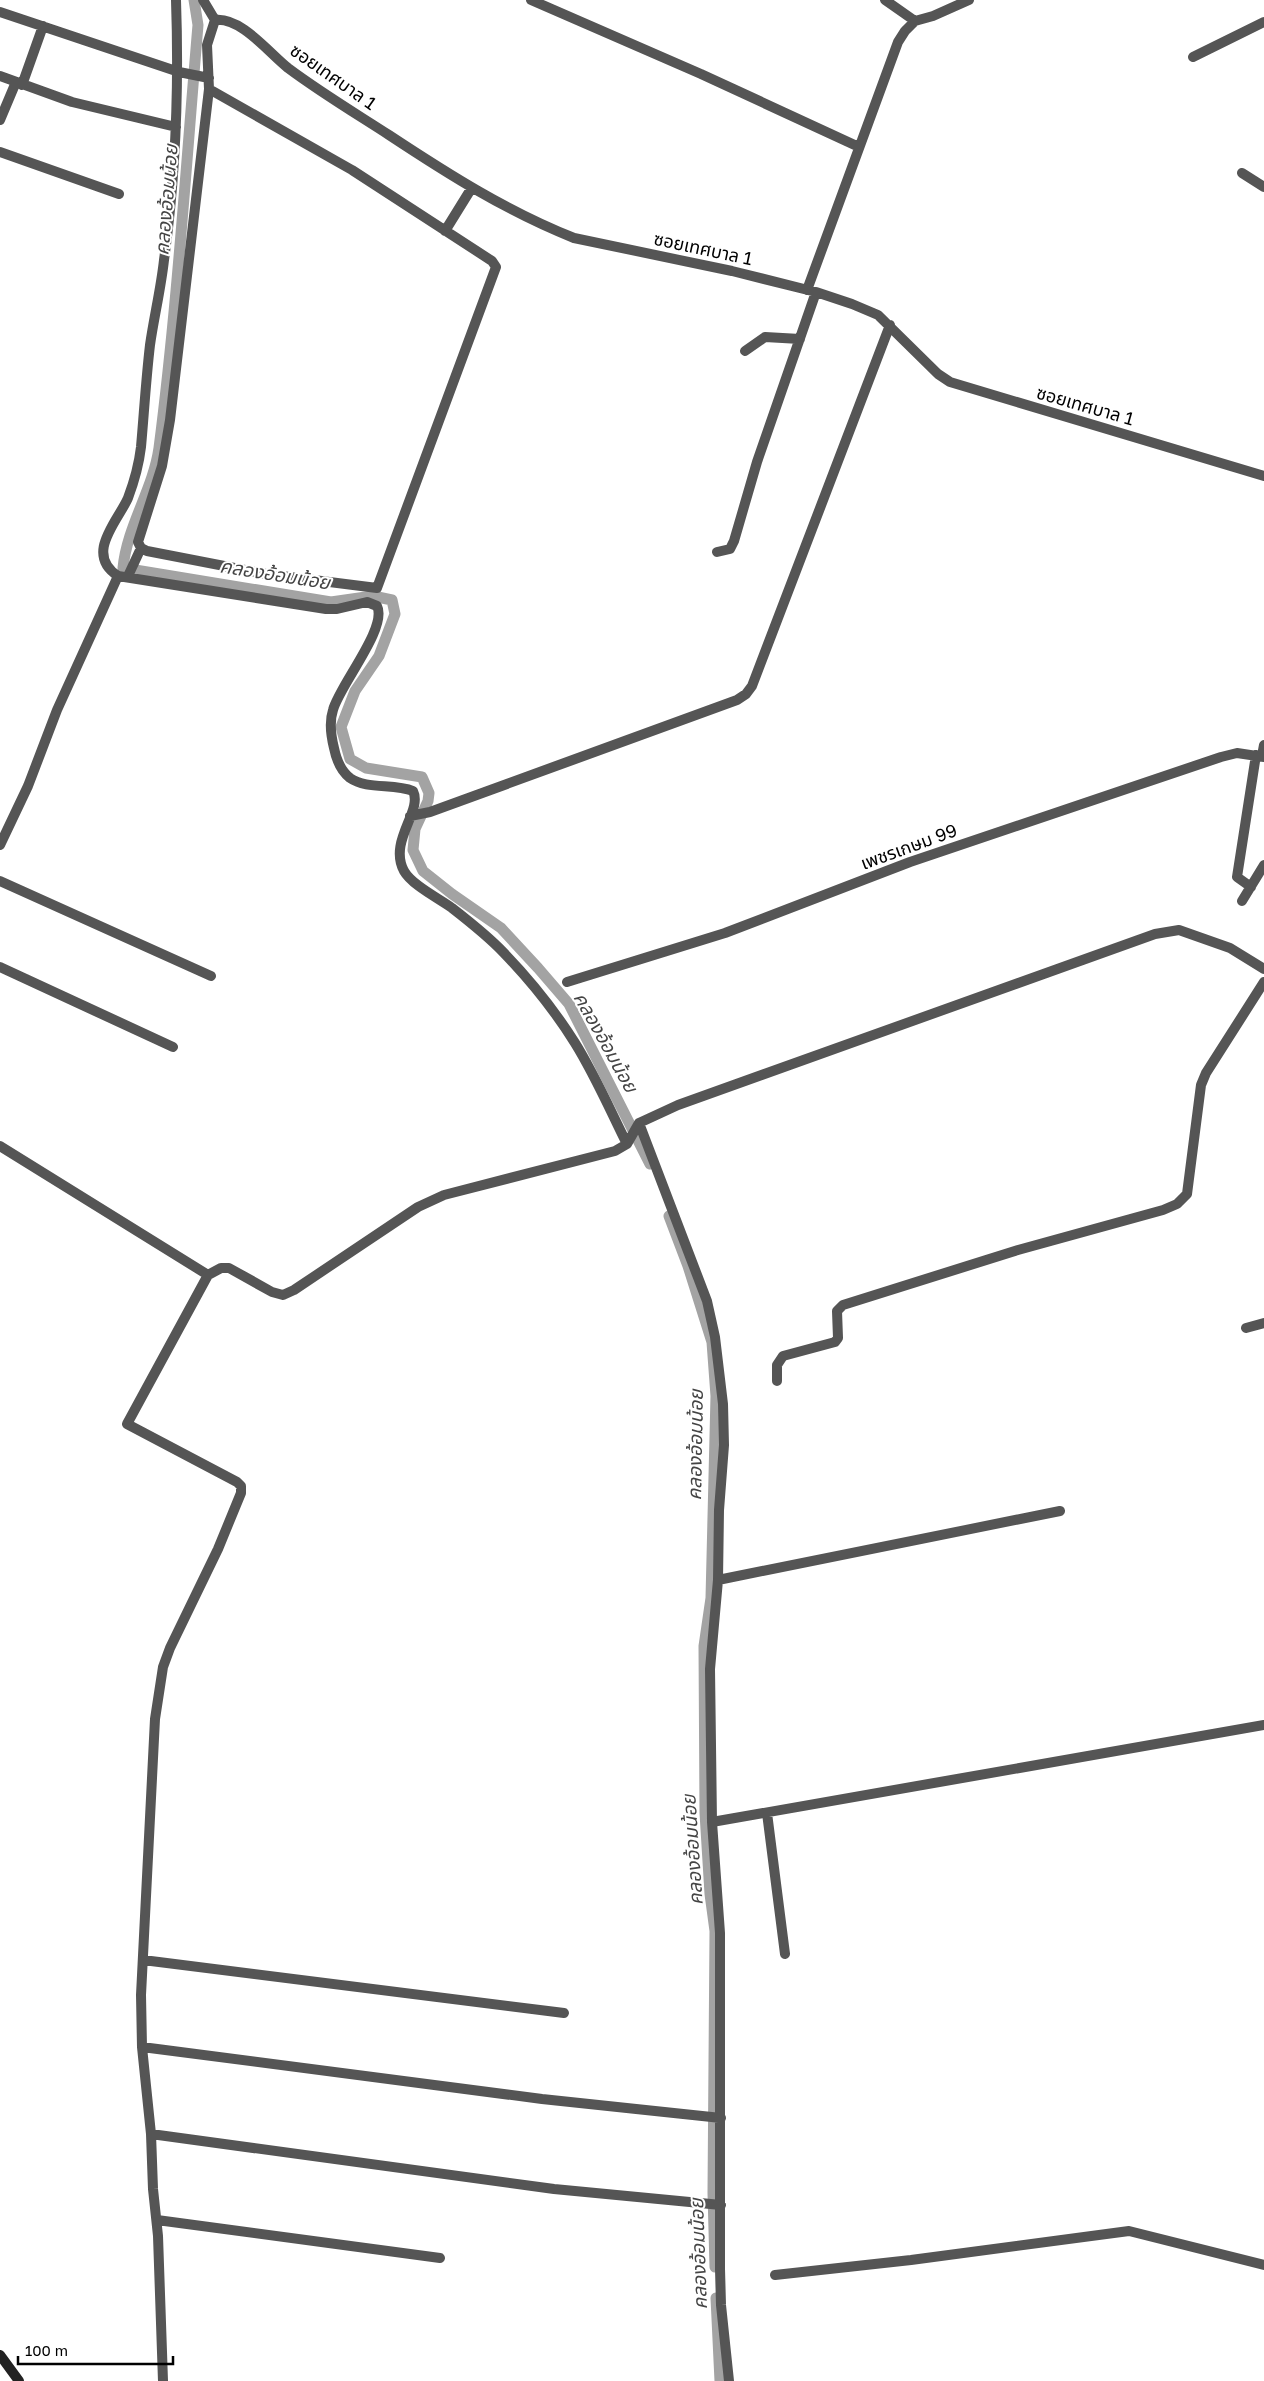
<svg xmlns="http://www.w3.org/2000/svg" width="1264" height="2381" font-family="'Golos Text','Noto Sans Thai',sans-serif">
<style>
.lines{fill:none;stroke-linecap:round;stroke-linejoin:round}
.canal{stroke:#a3a3a3;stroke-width:11}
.street{stroke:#555;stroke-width:10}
.secondary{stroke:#222;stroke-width:10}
.labels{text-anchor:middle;stroke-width:4;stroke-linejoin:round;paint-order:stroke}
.street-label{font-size:18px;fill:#000;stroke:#fff}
.water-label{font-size:19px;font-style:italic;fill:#444;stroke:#fff}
</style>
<rect width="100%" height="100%" fill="#fff"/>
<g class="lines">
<path class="canal" d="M194,0l4,25c-12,141 -21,283 -39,423 -6,42 -32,78 -36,120l208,34 42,-6 19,4 3,14 -16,42 -24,35 -14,36 9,32 16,9 56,9 7,16 -1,8 -13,28 -2,21 10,21 29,23 49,34 37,40 31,36 81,160
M669,1216l19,50 24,76 4,54 -5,202 -7,48 1,167 5,81 5,37 -2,262 2,74
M716,2298l4,83"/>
<path class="street" d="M203,0l12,20
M531,0l170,74 158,73
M885,0l30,21
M0,12l179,60 30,6
M1193,57l71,-35
M0,76l72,26 104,25
M22,85l21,-59
M209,89l143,81 140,91 4,6 -119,321 -111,-14 -119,-23 -6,-3 -3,-6 24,-76 8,-46 39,-331 -2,-44 8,-25c26,-3 53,32 73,48 32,24 67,45 101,67 59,39 119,77 185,103l158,33 84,21 36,12 26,11 60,59 12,8 314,94
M0,120l16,-38
M0,152l119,42
M1242,173l22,14
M445,231l26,-42
M807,290l91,-248 7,-11 10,-10 18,-5 36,-16
M745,351l20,-14 35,2
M717,552l13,-3 4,-8 23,-79 59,-170
M118,576c-34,-22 0,-55 10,-78 6,-16 11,-34 13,-51 3,-34 5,-68 9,-102 4,-28 11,-57 14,-85 12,-86 15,-173 12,-260
M128,576l13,-28
M1262,756l2,-11
M410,816l20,-4 307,-112 9,-6 6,-8 138,-361
M0,845l28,-59 29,-76 61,-134 208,33h11l30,-7 10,4c11,22 -38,80 -44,104 -4,12 -2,26 1,38 2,10 7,23 16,30 17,12 44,5 63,13 10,20 -25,50 -9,80 8,14 34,27 48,37 18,14 37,29 52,45 26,27 51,58 71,90 20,32 35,67 52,101
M0,881l211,95
M1251,887l-14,-10 19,-122
M1242,901l22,-36
M0,967l173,80
M567,982l158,-49 185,-71 311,-105 16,-4 27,4
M639,1123l68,178 8,36 8,67 1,41 -5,65 -1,70 -8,89 2,153 8,111v336l1,36 8,76
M0,1146l208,129
M1246,1328l18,-5
M777,1381v-16l6,-9 52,-14 3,-4 -1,-27 6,-6 175,-55 145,-40 14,-6 10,-10 14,-109 5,-12 58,-91
M718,1580l342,-69
M767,1813l18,141
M712,1822l552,-97
M143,1960l421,53
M142,2047l400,52 179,19
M151,2134l403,55 167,16
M157,2220l283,38
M775,2275l136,-15 218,-29 135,34
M163,2381l-5,-145 -5,-47 -2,-55 -9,-87 -1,-52 14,-276 8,-52 7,-19 48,-99 23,-56v-7l-4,-4 -110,-58 81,-149 13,-7h8l43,24 11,3 11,-5 124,-83 26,-12 171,-44 12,-7 12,-21 39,-18 477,-171 24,-4 51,18 34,21"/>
<path class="secondary" d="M0,2355l19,26"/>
</g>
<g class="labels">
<g class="street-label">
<text transform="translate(333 77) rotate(35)" y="6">ซอยเทศบาล 1</text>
<text transform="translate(703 249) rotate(12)" y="6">ซอยเทศบาล 1</text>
<text transform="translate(1085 406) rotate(16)" y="6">ซอยเทศบาล 1</text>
<text transform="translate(909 847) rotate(-20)" y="6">เพชรเกษม 99</text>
</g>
<g class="water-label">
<text transform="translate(166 200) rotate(-85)" y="7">คลองอ้อมน้อย</text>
<text transform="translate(275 574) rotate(9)" y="7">คลองอ้อมน้อย</text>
<text transform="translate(606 1042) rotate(61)" y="7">คลองอ้อมน้อย</text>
<text transform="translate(695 1445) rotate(-89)" y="7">คลองอ้อมน้อย</text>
<text transform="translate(692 1850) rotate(-94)" y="7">คลองอ้อมน้อย</text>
<text transform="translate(698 2254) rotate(-92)" y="7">คลองอ้อมน้อย</text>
</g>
</g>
<path d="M18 2356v8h155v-8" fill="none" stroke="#000000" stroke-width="2.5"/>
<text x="25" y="2356" font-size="15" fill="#000000" stroke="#ffffff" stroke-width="4" paint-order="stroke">100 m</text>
</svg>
